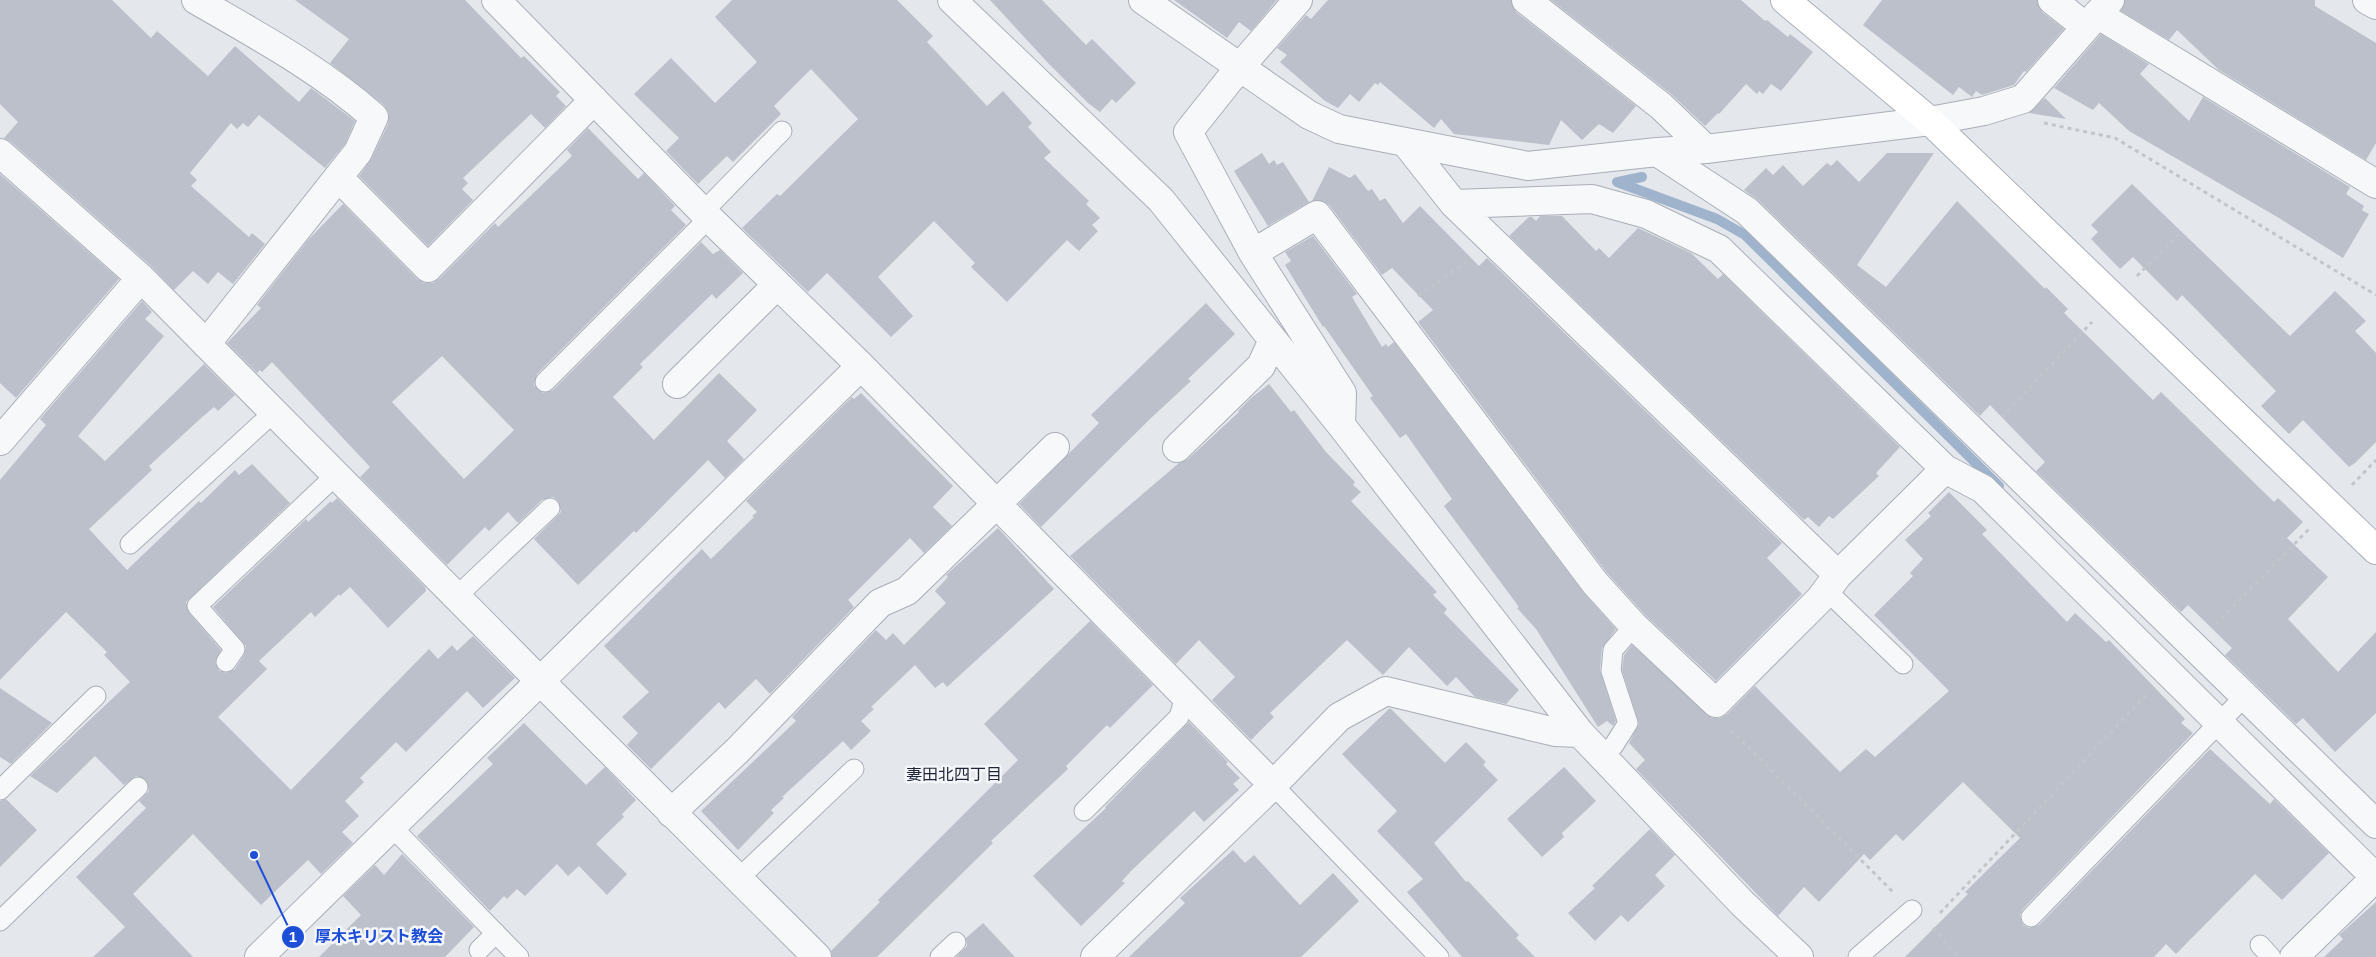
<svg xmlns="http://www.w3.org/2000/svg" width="2376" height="957" font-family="Arial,'Noto Sans JP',sans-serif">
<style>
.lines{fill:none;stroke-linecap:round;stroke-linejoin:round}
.stream{stroke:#9fb4cc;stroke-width:10}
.building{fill:#bbc0ca;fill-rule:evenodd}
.lane-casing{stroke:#a9aeb7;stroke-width:21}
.street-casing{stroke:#a9aeb7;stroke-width:30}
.secondary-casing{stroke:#a9aeb7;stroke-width:30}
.path{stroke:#c2c5cb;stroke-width:3;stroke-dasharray:4 4;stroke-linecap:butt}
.lane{stroke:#f7f8fa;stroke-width:19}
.street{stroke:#f7f8fa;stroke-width:28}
.secondary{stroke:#fff;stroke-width:28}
.labels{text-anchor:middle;stroke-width:5;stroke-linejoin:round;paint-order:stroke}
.neighbourhood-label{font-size:16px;fill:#1d2536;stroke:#f4f6f9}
.leader{fill:none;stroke:#1d4ed8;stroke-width:2}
.callout-dot{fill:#1d4ed8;stroke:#f4f6f9;stroke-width:2}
.mark-label{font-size:15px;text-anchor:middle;font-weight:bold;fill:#fff}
.callout-label{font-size:16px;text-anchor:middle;font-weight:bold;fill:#1d4ed8;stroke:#f4f6f9;stroke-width:5;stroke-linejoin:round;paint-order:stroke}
</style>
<rect width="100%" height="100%" fill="#e4e7ec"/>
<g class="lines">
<path class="stream" d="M1617,182l100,37 28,16 254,251
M1618,182l24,-5"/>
</g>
<path class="building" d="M0,0h112l39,38 6,-7 51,45 27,-30 64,56 12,-14 44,33 -10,23 -20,24 -66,-53 -11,12 -5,-4 -6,6 -6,-6 -41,50 7,7 -6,6 58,51 3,-4 13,11 -32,40 -15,-12 -10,12 -15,-13 -19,19 -23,-24 -141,-125 -6,-3 14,-16 -18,-18z
M295,0h170l56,58 3,-2 36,36 -4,4 10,10 -21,22 -14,-14 -68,64 5,5 -6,6 11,11 -45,46 -69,-70 13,-18 16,-34 1,-10 -5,-9 -54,-42 19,-24z
M732,0h165l36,36 -6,6 60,64 16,-15 29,32 -4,4 23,25 -7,6 45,43 -3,3 14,14 -8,7 6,6 -19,20 -12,-11 -60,62 -36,-35 4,-4 -41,-42 -56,56 35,39 -22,21 -64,-64 -19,19 -66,-64 35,-34 3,2 78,-77 -47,-50 -37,37 7,8 -48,48 -6,-6 -29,28 -32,-33 13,-13 -45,-44 37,-36 44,45 42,-41 -42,-45z
M990,0h52l44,45 6,-6 44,44 -20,20 -4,-4 -12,13 -12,-9 -39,-39z
M1174,0h103l-26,31 -12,-9 -12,16z
M1328,0h183l5,12 120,94 -23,27 -14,-9 -17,16 -21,-20 -12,25 -95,-11 -13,-15 -7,9 -54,-46 -2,3 -3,-2 -16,19 -9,-8 -12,14 -13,-7 -45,-39 7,-7 -10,-7 29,-33 5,4z
M1551,0h190l24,21 2,-1 21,17 2,-3 23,18 -32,39 -10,-7 -8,10 -4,-3 -2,3 -11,-10 -27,30 -1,-1 -13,13 -34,-32z
M1882,0h155l5,12 22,17 -38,43 -2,-1 -10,14 -32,10 -6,-4 -4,6 -13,-10 -6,8 -90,-70z
M2125,0h190v6l61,37v100l-10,17 -147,-90 -42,-40 -8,10 -48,-29z
M2101,34l48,30 -9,10 49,47 14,-24 147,90 -4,7 18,12 -2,4 7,4 -26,44 -64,-40 -150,-87 -30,-28 -6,7 -39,-22z
M2045,98l21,21 -37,-6z
M588,128l50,51 6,-6 31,33 -4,4 15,15 -149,149 -3,11 9,8 10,-3 148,-148 12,12 7,-4 23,23 -27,26 -4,-5 -72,70 3,3 -30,30 41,43 65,-67 38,37 -30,31 17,18 -19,19 -17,-18 -72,73 -2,-2 -56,54 -44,-46 27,-27 -3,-11 -5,-4 -11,3 -24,23 -10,-11 -19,19 -4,-4 -38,38 -87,-88 10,-10 -98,-105 -10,10 -2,-2 -3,3 -30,-30 34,-35 -4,-3 51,-65 35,-36 74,75 7,4h9l6,-4 56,-56 3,4 74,-71 -5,-6zM442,356l72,74 -50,49 -72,-77z
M1262,153l7,11 5,-4 3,5 6,-3 26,40 -41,24 -34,-55z
M1887,153h47l-77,112 29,22 71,-86 88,88 1,-2 22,22 -4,4 89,87 8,-8 113,110 4,-4 25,24 -16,16 41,39 -40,42 50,53 38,-40v81l-41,39 -32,-34 -7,6 -70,-68 -1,-1 7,-7 -44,-43 -7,7 -145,-141 9,-9 -55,-57 -10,11 -222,-216 -14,-10 22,-22 7,7 10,-10 20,21 24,-23 4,3 6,-6 22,22z
M1329,167l21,11 5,-4 13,17 4,-2 8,12 5,-3 18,25 17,-17 59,60 8,-8 295,285 -15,15 35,36 -86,87 -71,-66 -38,-42 -189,-251 15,-12 -41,-42 -10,7 -53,-70 -6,-4h-11z
M0,174l119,105 -103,119 -16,-15z
M2132,184l158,152 45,-45 31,30 -11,10 21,22v89l-21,21 -6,4 -46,-47 -14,14 -28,-28 15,-15 -94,-96 -5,6 -44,-44 -13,12 -29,-30 7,-7 -7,-7z
M1540,216h22l34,35 3,-3 10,10 29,-30 53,25 27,26 5,-5 177,173 -24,26 3,3 -46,43 -4,-3 -10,11 -11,-10 -4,3 -295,-284 20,-19h3l4,4z
M1313,236l44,58 -5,3 30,50 4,-3 2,3 6,-5 189,250 33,37 -14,19 -2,22 16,51 -3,5 -6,-5 -9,6 -62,-98 -19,-21 2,-1 -75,-101 8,-7 -46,-65 -6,4 -30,-40 3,-2 -49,-70 -1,1 -38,-62 6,-4 -6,-9z
M142,301l10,11 -7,7 19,17 -86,100 27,25 99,-97 31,31 -17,16 -4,-4 -14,12 -51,47 3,4 -63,59 38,41 72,-69 2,2 34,-33 4,5 13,-11 38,39 -104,99 3,11 32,37 -6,12 4,9 7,2 9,-4 9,-14 2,-9 -33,-39 93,-88 2,3 23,-21 1,2 5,-5 88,89 1,4 -38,37 -38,-41 -10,9 -1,-2 -24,23 -4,-5 -52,49 8,8 -49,48 73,73 138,-141 9,10 14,-14 5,6 16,-15 42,42 -32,30 -16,-17 -61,61 -10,-10 -36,36 4,4 -19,19 14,15 -17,16 11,11 -32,31 -13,-14 -47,45 -68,-71 -60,60 60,63h-100l32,-30 -49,-50 70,-69 -7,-7 10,-10 -3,-11 -10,-4 -12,9 -29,-29 -38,37 -27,-17 100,-94 -26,-27 3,-3 -41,-40 -66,68v-200l46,-55 -6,-6z
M1206,303l29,31 -47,45 3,2 -40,37 -110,109 -22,-23 80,-81 -8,-8z
M1269,384l22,28 3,-2 32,42 29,30 -2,3 8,7 -10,9 86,91 -4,3 14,14 -3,4 75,77 -13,14 -31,-7 -19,-20 -9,9 -38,-39 -26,28 -36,-35 -77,73 4,4 -23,23 -39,-40 23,-23 -36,-37 -23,24 -106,-108 109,-93 9,-4 51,-47 -1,-1 13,-13z
M861,393l92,93 -20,21 19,19 -28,27 -14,-15 -62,62 6,7 -84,87 -14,-15 -31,30 -6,-7 -68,67 -24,-24 11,-12 -16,-16 27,-25 -45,-46 98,-97 9,10 43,-42 -2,-1 5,-4 -11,-11 106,-104 2,2z
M1949,492l38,38 -5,4 85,88 8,-9 31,29 3,-2 76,79 -4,4 12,10 -170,176 -3,6 3,10 6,3 10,-3 171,-176 60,55 4,-5 55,54 -47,47 -27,-26 -79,80 -10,-10 -12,13h-249l63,-63 -3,-2 55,-54 -57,-56 -60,59 -7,-7 -26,26 -6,-6 -45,48 -15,-15 -26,29 -142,-147 9,-9 -16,-17 10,-19 -17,-54 2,-15 8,-10 80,73h8l7,-4 28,-28 85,86 26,-23 9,8 74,-66 -75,-76 39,-39 -3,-3 13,-14 -18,-19 26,-24 -3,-3z
M998,528l56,61 -107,98 -4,-5 -8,6 -20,-23 -44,42 3,2 -13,12 10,10 -20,19 -8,-9 -61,56 2,1 -13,12 3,3 -36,37 -37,-39 95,-90 -4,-4 84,-87 10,10 7,-7 11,12 42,-42 -11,-12 13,-14 -2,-2z
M1090,621l63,64 -43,43 -3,-3 -41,41 2,3 -77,72 2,2 -116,114h-45l-1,-6 49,-49 -2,-2 140,-140 -34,-36z
M0,688l52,35 -41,41 -11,-7z
M1390,708l55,55 21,-21 20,20 -3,3 15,15 -64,63 32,39 2,-1 51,54 -3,3 19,19h-73l-55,-65 16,-13 -46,-48 20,-20 -55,-57z
M1189,722l39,40 -2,2 14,14 -7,6 6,6 -35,32 -10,-11 -63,60 -9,10 3,2 -44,43 -48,-50 73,-68 -1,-1z
M524,723l62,62 19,-18 31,33 -14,14 2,3 -28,27 31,30 -20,21 -28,-29 -11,10 -11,-12 -32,32 -8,-7 -10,10 -3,-3 -14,15 -73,-75 76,-72 -6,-6z
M1564,767l32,34 -34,32 2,4 -22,20 -35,-38z
M6,799l31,31 -37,37v-66z
M1650,829l25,26 -20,20 10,11 -37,36 -7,-7 -26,26 -27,-28 27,-25 -3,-2z
M1233,850l12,13 9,-8 46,50 33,-32 26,28 -58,56h-172l56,-54 -5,-5z
M402,854l72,73 -29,30h-126l42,-42 -18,-19 32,-31 9,10z
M2376,902v55h-52l19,-18 -4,-4z
M983,923l32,34h-59l11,-11 -1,-8z"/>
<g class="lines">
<g class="lane-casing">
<path id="lane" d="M703,212l79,-81
M545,382l164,-164
M130,544l144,-132
M1827,591l76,73
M456,597l94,-89
M226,662l9,-13 -38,-43 139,-131
M1602,757l12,-12 14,-22 -17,-52 2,-21 21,-24
M1273,785l166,172
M0,790l96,-94
M1084,811l95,-94 6,-20
M392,827l127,130
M738,879l116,-110
M2031,917l215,-222
M0,921l138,-134
M2260,945l11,12
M479,950l17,-17
M940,957l16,-15
M1858,957l54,-47"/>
</g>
<g class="street-casing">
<path id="street" d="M196,0c62,36 124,69 178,117l-16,35 -152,192
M496,0l213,218 152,148 412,419
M952,0l209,200 180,225 239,308 162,170 57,54
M1143,0l166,115 30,14 189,37 129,-14 49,-3 224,-28 54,-10 39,-12 87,-99
M1298,0l-59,68 -51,64 65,121 89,140 -1,32
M1526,0l135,106 45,43
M2052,0l34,27
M2367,0l9,5
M2097,14l279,170
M1405,142l49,62 384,371
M1657,152l90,59 629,613
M0,153l141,125 398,402 278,277
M338,177l90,91 166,-168
M1454,204l138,-5 54,15 73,35 226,220 38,20 393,389
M1253,253l64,-38 278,368 39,43 82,77 104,-104 18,-24 107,-106
M677,384l100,-99
M0,441l141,-163
M1177,448l84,-82 12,-26
M671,813l66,-62 143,-148 27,-12 148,-144
M259,957l602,-591
M1095,957l178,-172 66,-68 47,-26 169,41 25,1
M2294,957l82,-80"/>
</g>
<g class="secondary-casing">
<path id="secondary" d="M1785,0l145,121 446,429"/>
</g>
<path class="path" d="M2044,123l71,15 261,157
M2137,276l42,-42
M1418,296l50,-35
M2002,417l90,-95
M2352,485l24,-25
M2216,624l93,-95
M1731,730l162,162
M1940,913l207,-219
M1933,928l26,29"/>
<use href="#lane" class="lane"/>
<use href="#street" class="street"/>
<use href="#secondary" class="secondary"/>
</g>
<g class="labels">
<g class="neighbourhood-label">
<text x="954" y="780">妻田北四丁目</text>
</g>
</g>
<path class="leader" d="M254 855L293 937"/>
<g class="callout-dot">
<circle cx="254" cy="855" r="5"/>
<circle cx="293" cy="937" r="12"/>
</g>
<g class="mark-label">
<text x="293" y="942">1</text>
</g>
<g class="callout-label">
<text x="379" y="942">厚木キリスト教会</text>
</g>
</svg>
